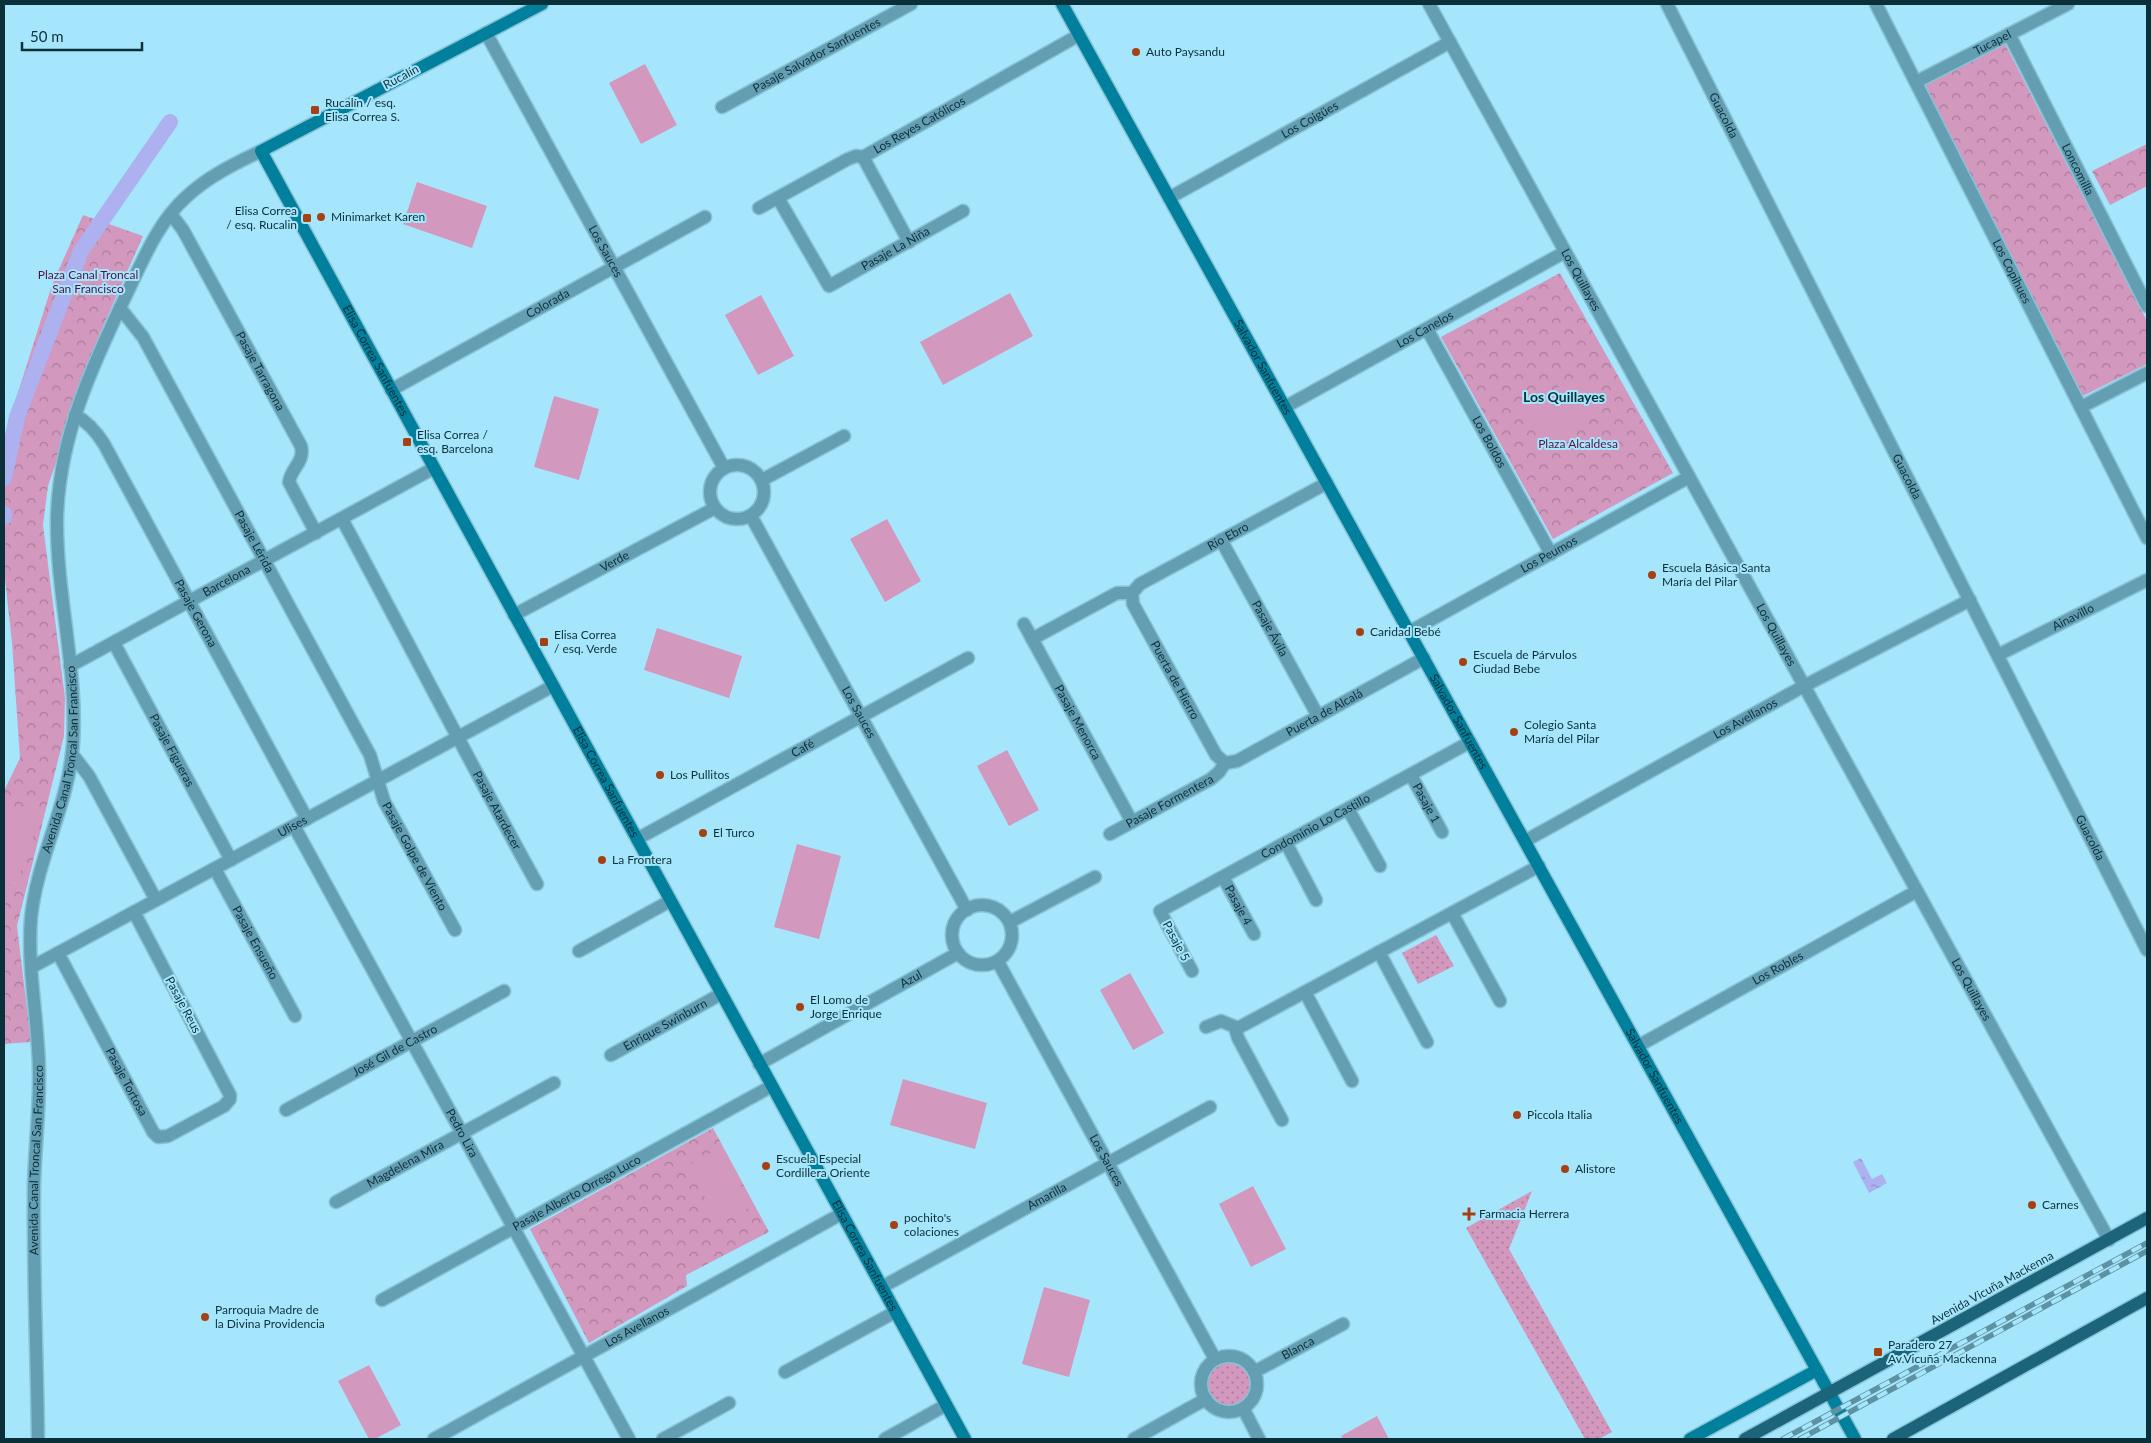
<svg xmlns="http://www.w3.org/2000/svg" width="2151" height="1443" font-family="Lato,sans-serif">
<style>
.grass{fill:url(#grass-dots)}
.park{fill:url(#park-crowns)}
.garden{fill:#d298bd}
.water{fill:url(#water-ripples)}
.lines{fill:none;stroke-linecap:round;stroke-linejoin:round}
.canal{stroke:#adb1f0;stroke-width:16}
.street-casing{stroke:#87c2d5;stroke-width:15}
.secondary-casing{stroke:#87c2d5;stroke-width:15}
.primary-casing{stroke:#87c2d5;stroke-width:15}
.street{stroke:#649eb2;stroke-width:12}
.secondary{stroke:#00809d;stroke-width:12}
.primary{stroke:#1b6479;stroke-width:12}
.rail-casing{stroke:#5e91a1;stroke-width:5.5}
.rail{stroke:#a6e6fc;stroke-width:4;stroke-dasharray:11;stroke-linecap:butt}
.poi-dot{fill:#a54012;stroke:#a6e6fc;stroke-width:2}
.labels{text-anchor:middle;stroke-width:4;stroke-linejoin:round;paint-order:stroke}
.street-label{font-size:12px;fill:#0c303a;stroke:#a6e6fc}
.poi-label{font-size:12px;fill:#0c303a;stroke:#a6e6fc;text-anchor:start}
.park-label{font-size:12px;fill:#581045;stroke:#a6e6fc}
.neighbourhood-label{font-size:14px;font-weight:bold;fill:#0c303a;stroke:#a6e6fc}
</style>
<defs>
<pattern id="grass-dots" width="8" height="8" patternUnits="userSpaceOnUse" patternTransform="scale(1.25)"><rect width="8" height="8" fill="#d298bd"/><path d="M2 2h.1M6 6h.1" fill="none" stroke="#a97c9b" stroke-width="1.8" stroke-linecap="round"/></pattern>
<pattern id="park-crowns" width="20" height="18" patternUnits="userSpaceOnUse" patternTransform="scale(1.25)"><rect width="20" height="18" fill="#d298bd"/><path d="M2 6a3 3 0 1 1 6 0M12 15a3 3 0 1 1 6 0" fill="none" stroke="#a97c9b"/></pattern>
<pattern id="water-ripples" width="26" height="14" patternUnits="userSpaceOnUse" patternTransform="scale(1.25)"><rect width="26" height="14" fill="#adb1f0"/><path d="M2 4q2-2 4 0t4 0M15 11q2-2 4 0t4 0" fill="none" stroke="#8b90c3"/></pattern>
</defs>
<rect width="100%" height="100%" fill="#a6e6fc"/>
<path class="grass" d="M1436,935l18,31 -36,18 -16,-31z
M1532,1191l-23,58 103,183 -13,7h-14l-119,-211z
M1205 1384a24 24 0 1 1 48 0a24 24 0 1 1-48 0Z"/>
<path class="park" d="M2003,40l144,281v43l-64,32 -161,-315z
M2147,144v42l-37,19 -18,-34z
M83,215l60,21 -45,102 -50,148 -5,39 22,173 -1,38 -47,190 14,116 -27,2v-253l16,-33 -8,-115 -8,-73v-126l5,-23 43,-136z
M1560,273l113,200 -120,66 -112,-202z
M713,1128l56,104 -83,43 1,11 -98,57 -59,-114z"/>
<path class="garden" d="M645,64l32,61 -36,19 -32,-61z
M417,182l70,24 -15,42 -69,-24z
M1010,293l23,43 -90,49 -23,-43z
M761,295l33,61 -36,19 -33,-60z
M1582,373l21,38 -60,33 -21,-37z
M554,396l45,13 -20,71 -45,-13z
M887,519l34,62 -36,21 -35,-63z
M657,628l85,28 -13,42 -85,-28z
M1007,750l32,60 -30,16 -32,-60z
M4,802l37,13 -26,72 -11,-5z
M797,844l44,12 -22,83 -45,-12z
M1130,973l34,60 -31,17 -33,-60z
M903,1079l84,24 -12,46 -85,-24z
M721,1148l30,59 -32,17 -31,-59z
M1253,1186l33,63 -35,18 -32,-63z
M1044,1287l46,13 -21,77 -47,-13z
M369,1365l32,60 -26,14h-6l-31,-58z
M1377,1416l12,23h-46l-2,-3z"/>
<path class="water" d="M1861,1158l11,21 10,-5 5,9 -18,10 -16,-31z"/>
<g class="lines">
<path class="canal" d="M4,478l13,-61 64,-166 89,-129
M4,514v3"/>
<g class="street-casing">
<g id="street">
<path id="s1" d="M1429,4l680,1236"/>
<path id="s2" d="M1667,4l480,946"/>
<path id="s3" d="M1876,4l271,534"/>
<path id="s4" d="M486,33l238,435"/>
<path id="s5" d="M2009,34l138,272"/>
<path id="s6" d="M1916,82l152,-78"/>
<path id="s7" d="M722,107l189,-103"/>
<path d="M863,157l46,85"/>
<path id="s8" d="M778,198l51,88 134,-75"/>
<path id="s9" d="M1169,198l281,-156"/>
<path id="s10" d="M759,208l89,-49 8,-3 7,1 216,-122"/>
<path id="s11" d="M171,214l12,16 118,216c4,16 -10,22 -12,36l27,51"/>
<path id="s12" d="M120,308l23,29 227,418 14,46 71,129"/>
<path id="s13" d="M1427,329l124,225"/>
<path id="s14" d="M391,390l314,-173"/>
<path id="s15" d="M1285,407l280,-155"/>
<path d="M2081,407l66,-34"/>
<path id="s16" d="M75,415c13,7 21,16 29,29l203,375"/>
<circle cx="737" cy="492" r="27"/>
<path d="M762,480l82,-44"/>
<path id="s17" d="M751,516l216,394"/>
<path id="s18" d="M342,519c65,121 128,244 195,365"/>
<path id="s19" d="M1221,540l97,176"/>
<path id="s20" d="M1132,593l8,-9 187,-101"/>
<path id="s21" d="M1132,593l1,11 83,151 9,8"/>
<path id="s22" d="M514,615l201,-107"/>
<path id="s23" d="M1024,624l108,198"/>
<path id="s24" d="M1409,632l280,-155"/>
<path d="M1032,639l85,-46h15"/>
<path id="s25" d="M114,643l117,217"/>
<path id="s26" d="M1998,655l149,-75"/>
<path id="s27" d="M70,666l364,-198"/>
<path d="M72,754l17,22 67,124"/>
<path id="s28" d="M1225,763l12,-2 187,-103"/>
<path id="s29" d="M1411,775l31,57"/>
<path d="M1348,809l32,57"/>
<path id="s30" d="M294,826l335,613"/>
<path id="s31" d="M1110,834l101,-55 8,-7 6,-9"/>
<path id="s32" d="M637,839l331,-181"/>
<path id="s33" d="M1525,841l279,-155 166,-86"/>
<path d="M1286,843l30,57"/>
<path id="s34" d="M215,869l80,147"/>
<path id="s35" d="M1223,877l31,57"/>
<circle cx="982" cy="935" r="30"/>
<path d="M1452,913l48,88"/>
<path d="M1010,922l85,-45"/>
<path d="M579,951l91,-50"/>
<path d="M1379,952l48,90"/>
<path id="s36" d="M58,953l95,179 5,5 10,-1 56,-30 6,-7v-4l-96,-183"/>
<path id="s37" d="M998,962l217,397"/>
<path id="s38" d="M32,967l521,-281"/>
<path id="s39" d="M1192,971l-32,-60 310,-169"/>
<path d="M1305,992l47,89"/>
<path d="M1206,1027l15,-6 17,7"/>
<path id="s40" d="M1638,1046l279,-155"/>
<path id="s41" d="M611,1055l110,-61"/>
<path id="s42" d="M759,1064l199,-111"/>
<path id="s43" d="M286,1110l218,-119"/>
<path d="M1282,1120l-44,-82 -2,-7 2,-3 301,-162"/>
<path id="s44" d="M336,1202l218,-119"/>
<path id="s45" d="M882,1287l328,-180"/>
<path id="s46" d="M382,1300l390,-214"/>
<circle cx="1229" cy="1384" r="28"/>
<path d="M785,1372l110,-60"/>
<path id="s47" d="M1254,1372l89,-48"/>
<path d="M1243,1408l16,31"/>
<path id="s48" d="M38,1439c-1,-84 -5,-169 -4,-254 1,-39 6,-78 5,-117 -1,-50 -12,-100 -8,-150 6,-60 38,-114 42,-174 5,-75 -17,-150 -16,-226 2,-82 36,-154 71,-227 16,-33 30,-68 57,-93 22,-21 49,-34 76,-47"/>
<path id="s49" d="M434,1439l407,-225"/>
<path d="M663,1439l66,-36"/>
<path d="M885,1439l61,-34"/>
<path d="M1134,1439l72,-40"/>
</g>
</g>
<g class="secondary-casing">
<g id="secondary">
<path id="s50" d="M542,4l-281,147 704,1288"/>
<path id="s51" d="M1062,4l793,1435"/>
<path d="M1690,1439l127,-69"/>
</g>
</g>
<g class="primary-casing">
<path id="primary" d="M1745,1439l402,-221
M1893,1439l254,-141"/>
</g>
<use href="#street" class="street"/>
<use href="#secondary" class="secondary"/>
<use href="#primary" class="primary"/>
<g class="rail-casing">
<path id="rail" d="M1783,1439l364,-196
M1800,1439l347,-188"/>
</g>
<use href="#rail" class="rail"/>
</g>
<g class="poi-dot">
<circle cx="1136" cy="52" r="5"/>
<rect x="310" y="105" width="10" height="10" rx="2.5"/>
<circle cx="321" cy="217" r="5"/>
<rect x="302" y="213" width="10" height="10" rx="2.5"/>
<rect x="402" y="437" width="10" height="10" rx="2.5"/>
<circle cx="1652" cy="575" r="5"/>
<circle cx="1360" cy="632" r="5"/>
<rect x="539" y="637" width="10" height="10" rx="2.5"/>
<circle cx="1463" cy="662" r="5"/>
<circle cx="1514" cy="732" r="5"/>
<circle cx="660" cy="775" r="5"/>
<circle cx="703" cy="833" r="5"/>
<circle cx="602" cy="860" r="5"/>
<circle cx="800" cy="1007" r="5"/>
<circle cx="1517" cy="1115" r="5"/>
<circle cx="766" cy="1166" r="5"/>
<circle cx="1565" cy="1169" r="5"/>
<circle cx="2032" cy="1205" r="5"/>
<path d="M1466.5 1206.5h5v5h5v5h-5v5h-5v-5h-5v-5h5z"/>
<circle cx="894" cy="1225" r="5"/>
<circle cx="205" cy="1317" r="5"/>
<rect x="1873" y="1347" width="10" height="10" rx="2.5"/>
</g>
<g class="labels">
<g class="street-label">
<text dy="4" stroke="none"><textPath href="#s6" startOffset="86">Tucapel</textPath></text>
<text dy="4" stroke="none"><textPath href="#s7" startOffset="108">Pasaje Salvador Sanfuentes</textPath></text>
<text transform="translate(401 77) rotate(-28)" y="4">Rucalín</text>
<text dy="4" stroke="none"><textPath href="#s2" startOffset="125">Guacolda</textPath></text>
<text dy="4" stroke="none"><textPath href="#s9" startOffset="161">Los Coigües</textPath></text>
<text dy="4" stroke="none"><textPath href="#s10" startOffset="182">Los Reyes Católicos</textPath></text>
<text dy="4" stroke="none"><textPath href="#s5" startOffset="152">Loncomilla</textPath></text>
<text dy="4" stroke="none"><textPath href="#s8" startOffset="178">Pasaje La Niña</textPath></text>
<text dy="4" stroke="none"><textPath href="#s4" startOffset="249">Los Sauces</textPath></text>
<text dy="4" stroke="none"><textPath href="#s3" startOffset="300">Los Copihues</textPath></text>
<text dy="4" stroke="none"><textPath href="#s1" startOffset="315">Los Quillayes</textPath></text>
<text dy="4" stroke="none"><textPath href="#s14" startOffset="179">Colorada</textPath></text>
<text dy="4" stroke="none"><textPath href="#s15" startOffset="160">Los Canelos</textPath></text>
<text dy="4" stroke="none"><textPath href="#s50" startOffset="556">Elisa Correa Sanfuentes</textPath></text>
<text dy="4" stroke="none"><textPath href="#s51" startOffset="415">Salvador Sanfuentes</textPath></text>
<text dy="4" stroke="none"><textPath href="#s11" startOffset="181">Pasaje Tarragona</textPath></text>
<text dy="4" stroke="none"><textPath href="#s13" startOffset="129">Los Boldos</textPath></text>
<text dy="4" stroke="none"><textPath href="#s2" startOffset="530">Guacolda</textPath></text>
<text dy="4" stroke="none"><textPath href="#s20" startOffset="112">Río Ebro</textPath></text>
<text dy="4" stroke="none"><textPath href="#s12" startOffset="270">Pasaje Lérida</textPath></text>
<text dy="4" stroke="none"><textPath href="#s24" startOffset="160">Los Peumos</textPath></text>
<text dy="4" stroke="none"><textPath href="#s22" startOffset="114">Verde</textPath></text>
<text dy="4" stroke="none"><textPath href="#s27" startOffset="178">Barcelona</textPath></text>
<text dy="4" stroke="none"><textPath href="#s16" startOffset="234">Pasaje Gerona</textPath></text>
<text dy="4" stroke="none"><textPath href="#s26" startOffset="84">Ainavillo</textPath></text>
<text dy="4" stroke="none"><textPath href="#s19" startOffset="101">Pasaje Ávila</textPath></text>
<text dy="4" stroke="none"><textPath href="#s1" startOffset="720">Los Quillayes</textPath></text>
<text dy="4" stroke="none"><textPath href="#s21" startOffset="98">Puerta de Hierro</textPath></text>
<text dy="4" stroke="none"><textPath href="#s17" startOffset="224">Los Sauces</textPath></text>
<text dy="4" stroke="none"><textPath href="#s28" startOffset="112">Puerta de Alcalá</textPath></text>
<text dy="4" stroke="none"><textPath href="#s33" startOffset="252">Los Avellanos</textPath></text>
<text dy="4" stroke="none"><textPath href="#s51" startOffset="820">Salvador Sanfuentes</textPath></text>
<text dy="4" stroke="none"><textPath href="#s23" startOffset="112">Pasaje Menorca</textPath></text>
<text dy="4" stroke="none"><textPath href="#s32" startOffset="189">Café</textPath></text>
<text dy="4" stroke="none"><textPath href="#s25" startOffset="122">Pasaje Figueras</textPath></text>
<text dy="4" stroke="none"><textPath href="#s48" startOffset="684">Avenida Canal Troncal San Francisco</textPath></text>
<text dy="4" stroke="none"><textPath href="#s50" startOffset="1036">Elisa Correa Sanfuentes</textPath></text>
<text dy="4" stroke="none"><textPath href="#s31" startOffset="68">Pasaje Formentera</textPath></text>
<text dy="4" stroke="none"><textPath href="#s29" startOffset="32">Pasaje 1</textPath></text>
<text dy="4" stroke="none"><textPath href="#s18" startOffset="330">Pasaje Atardecer</textPath></text>
<text dy="4" stroke="none"><textPath href="#s38" startOffset="296">Ulises</textPath></text>
<text dy="4" stroke="none"><textPath href="#s39" startOffset="245">Condominio Lo Castillo</textPath></text>
<text dy="4" stroke="none"><textPath href="#s2" startOffset="935">Guacolda</textPath></text>
<text dy="4" stroke="none"><textPath href="#s12" startOffset="624">Pasaje Golpe de Viento</textPath></text>
<text dy="4" stroke="none"><textPath href="#s35" startOffset="32">Pasaje 4</textPath></text>
<text transform="translate(1176 941) rotate(62)" y="4">Pasaje 5</text>
<text dy="4" stroke="none"><textPath href="#s34" startOffset="84">Pasaje Ensueño</textPath></text>
<text dy="4" stroke="none"><textPath href="#s40" startOffset="160">Los Robles</textPath></text>
<text dy="4" stroke="none"><textPath href="#s42" startOffset="174">Azul</textPath></text>
<text dy="4" stroke="none"><textPath href="#s1" startOffset="1125">Los Quillayes</textPath></text>
<text transform="translate(183 1005) rotate(62)" y="4">Pasaje Reus</text>
<text dy="4" stroke="none"><textPath href="#s41" startOffset="62">Enrique Swinburn</textPath></text>
<text dy="4" stroke="none"><textPath href="#s43" startOffset="124">José Gil de Castro</textPath></text>
<text dy="4" stroke="none"><textPath href="#s51" startOffset="1225">Salvador Sanfuentes</textPath></text>
<text dy="4" stroke="none"><textPath href="#s36" startOffset="146">Pasaje Tortosa</textPath></text>
<text dy="4" stroke="none"><textPath href="#s30" startOffset="350">Pedro Lira</textPath></text>
<text dy="4" stroke="none"><textPath href="#s37" startOffset="226">Los Sauces</textPath></text>
<text dy="4" stroke="none"><textPath href="#s48" startOffset="279">Avenida Canal Troncal San Francisco</textPath></text>
<text dy="4" stroke="none"><textPath href="#s44" startOffset="79">Magdelena Mira</textPath></text>
<text dy="4" stroke="none"><textPath href="#s46" startOffset="222">Pasaje Alberto Orrego Luco</textPath></text>
<text dy="4" stroke="none"><textPath href="#s45" startOffset="188">Amarilla</textPath></text>
<text dy="4" stroke="none"><textPath href="#s50" startOffset="1576">Elisa Correa Sanfuentes</textPath></text>
<text transform="translate(1992 1288) rotate(-29)" y="4">Avenida Vicuña Mackenna</text>
<text dy="4" stroke="none"><textPath href="#s49" startOffset="232">Los Avellanos</textPath></text>
<text dy="4" stroke="none"><textPath href="#s47" startOffset="50">Blanca</textPath></text>
</g>
<g class="poi-label">
<text x="1146" y="56">Auto Paysandu</text>
<text x="325" y="107">Rucalín / esq.<tspan x="325" dy="14">Elisa Correa S.</tspan></text>
<text x="297" y="215" text-anchor="end">Elisa Correa<tspan x="297" dy="14">/ esq. Rucalin</tspan></text>
<text x="331" y="221">Minimarket Karen</text>
<text x="417" y="439">Elisa Correa /<tspan x="417" dy="14">esq. Barcelona</tspan></text>
<text x="1662" y="572">Escuela Básica Santa<tspan x="1662" dy="14">María del Pilar</tspan></text>
<text x="1370" y="636">Caridad Bebé</text>
<text x="554" y="639">Elisa Correa<tspan x="554" dy="14">/ esq. Verde</tspan></text>
<text x="1473" y="659">Escuela de Párvulos<tspan x="1473" dy="14">Ciudad Bebe</tspan></text>
<text x="1524" y="729">Colegio Santa<tspan x="1524" dy="14">María del Pilar</tspan></text>
<text x="670" y="779">Los Pullitos</text>
<text x="713" y="837">El Turco</text>
<text x="612" y="864">La Frontera</text>
<text x="810" y="1004">El Lomo de<tspan x="810" dy="14">Jorge Enrique</tspan></text>
<text x="1527" y="1119">Piccola Italia</text>
<text x="776" y="1163">Escuela Especial<tspan x="776" dy="14">Cordillera Oriente</tspan></text>
<text x="1575" y="1173">Alistore</text>
<text x="2042" y="1209">Carnes</text>
<text x="1479" y="1218">Farmacia Herrera</text>
<text x="904" y="1222">pochito's<tspan x="904" dy="14">colaciones</tspan></text>
<text x="215" y="1314">Parroquia Madre de<tspan x="215" dy="14">la Divina Providencia</tspan></text>
<text x="1888" y="1349">Paradero 27<tspan x="1888" dy="14">Av.Vicuña Mackenna</tspan></text>
</g>
<g class="park-label">
<text x="88" y="279">Plaza Canal Troncal<tspan x="88" dy="14">San Francisco</tspan></text>
<text x="1578" y="448">Plaza Alcaldesa</text>
</g>
<g class="neighbourhood-label">
<text x="1564" y="402">Los Quillayes</text>
</g>
</g>
<rect width="2151" height="1443" fill="none" stroke="#0c303a" stroke-width="10"/>
<path d="M22 42v8h120v-8" fill="none" stroke="#0c303a" stroke-width="2.5"/>
<text x="30" y="42" font-size="15" fill="#0c303a" stroke="#a6e6fc" stroke-width="4" paint-order="stroke">50 m</text>
</svg>
